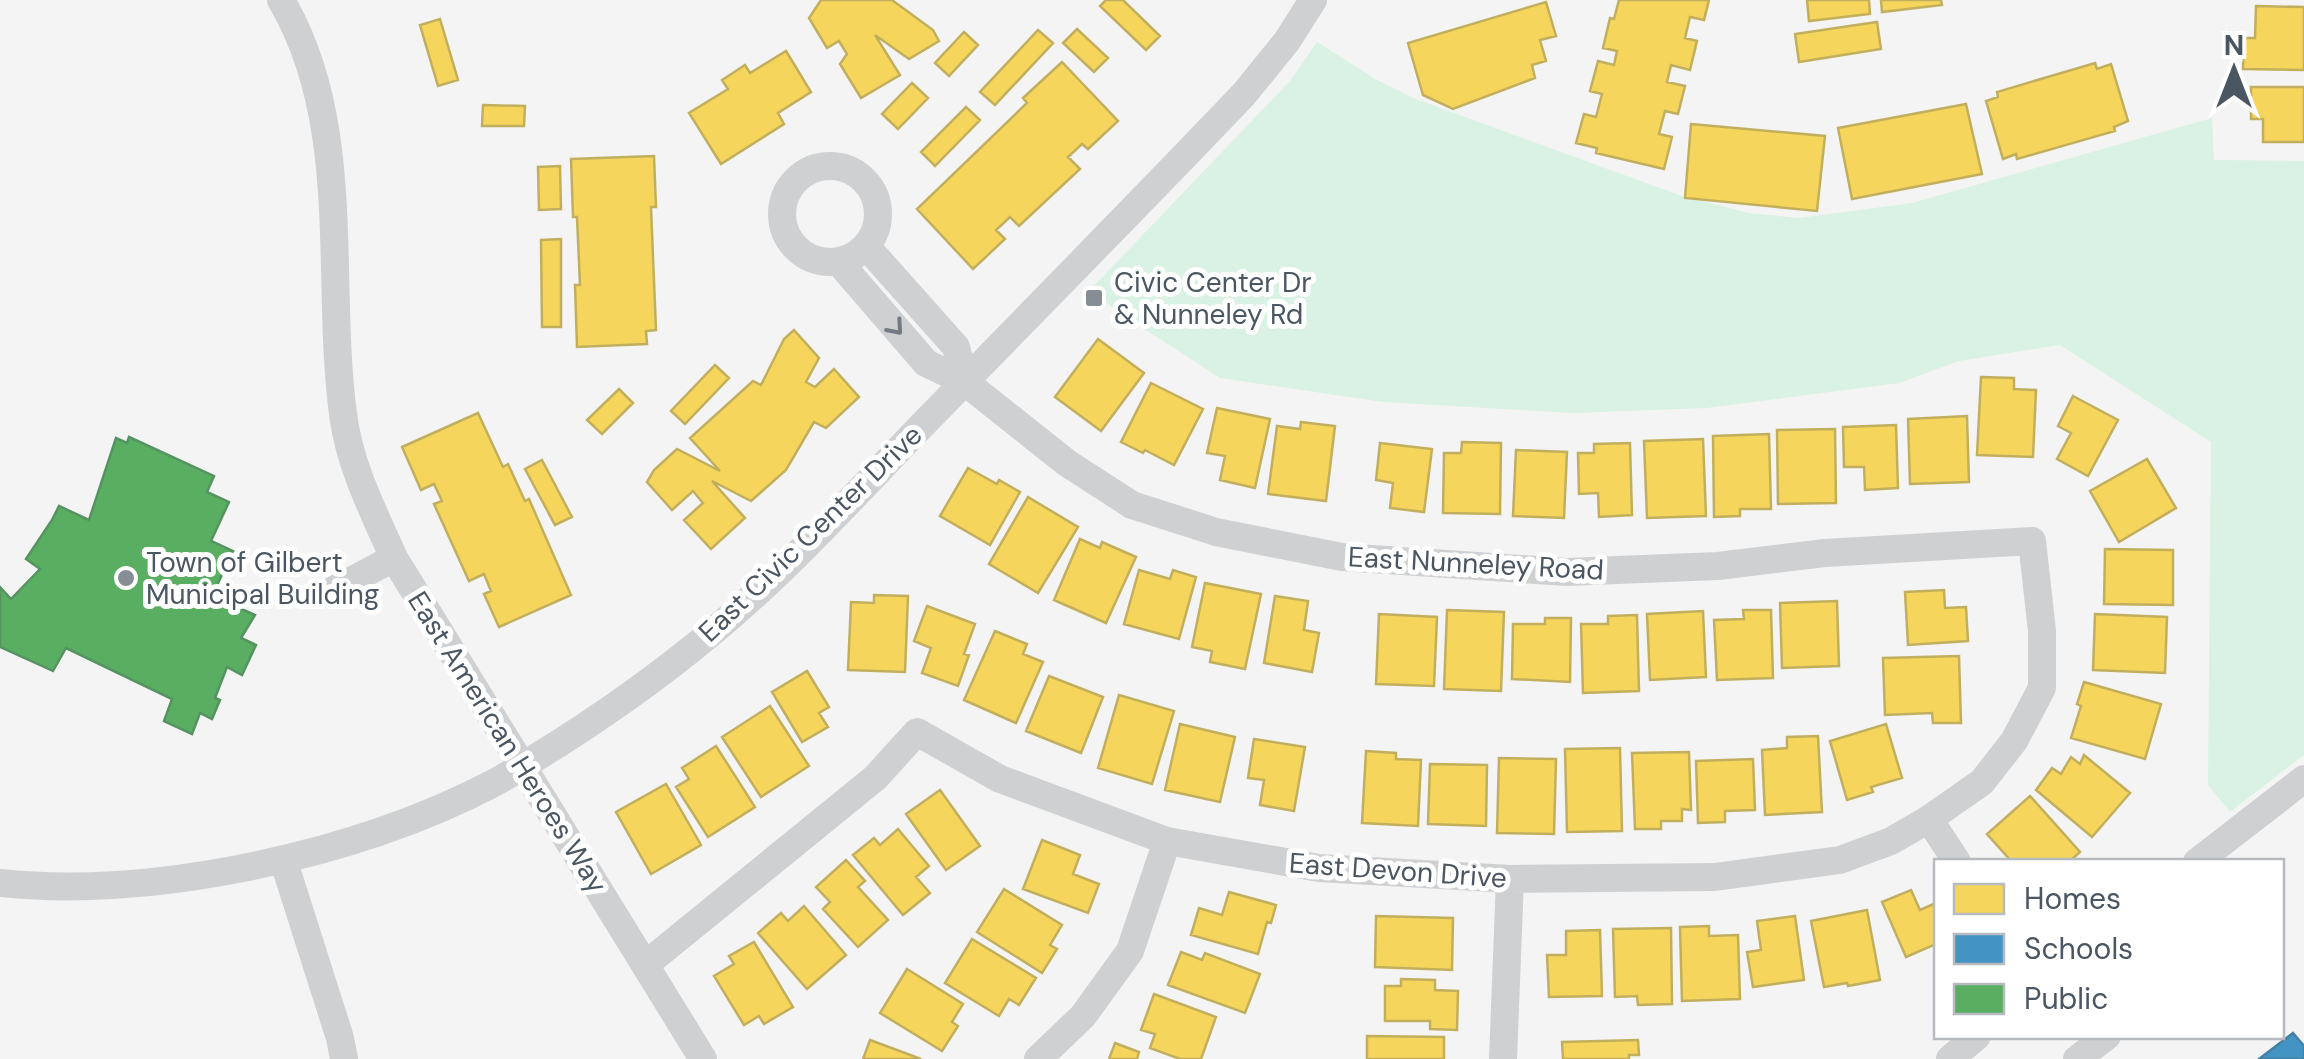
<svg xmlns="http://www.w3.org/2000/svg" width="2304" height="1059" font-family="'DM Sans',sans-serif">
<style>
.green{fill:#d9f2e3}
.homes{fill:#f6d55c;stroke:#c2af5e;stroke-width:2.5}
.schools{fill:#4393c3;stroke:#4581a6;stroke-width:2.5}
.public{fill:#5aae61;stroke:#559461;stroke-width:2.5}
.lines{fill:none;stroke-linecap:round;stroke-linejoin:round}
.minor{stroke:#ced0d2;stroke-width:28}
.oneway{stroke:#727b83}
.poi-dot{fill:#868d94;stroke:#fff;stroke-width:4}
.labels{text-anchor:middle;stroke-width:10;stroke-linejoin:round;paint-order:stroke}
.poi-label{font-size:28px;fill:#4a5661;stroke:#fff;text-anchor:start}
.street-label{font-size:28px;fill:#4a5661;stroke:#fff}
</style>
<rect width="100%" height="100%" fill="#f4f4f4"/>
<path class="green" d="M1317,42l60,38 39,19 263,96 70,18 50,5 113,-15 300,-85 2,42 90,1v594l-74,57 -22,-27 3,-343 -151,-97 -101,16 -60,22 -192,25 -134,5 -190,-11 -163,-24 -106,-69 -23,-20 199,-208z"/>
<path class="homes" d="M821,0h71l41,30 6,11 -30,18 -34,-24 25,40 -39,23 -21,-34 7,-10 -8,-13 -12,7 -18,-30z
M1106,0h17l37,36 -14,14 -46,-44z
M1619,0h90l-5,20 -14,-3 -5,21 12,3 -7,29 -19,-5 -4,17 18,4 -7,28 -13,-3 -6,23 13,3 -8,32 -68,-16 1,-5 -21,-5 8,-29 12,3 6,-23 -12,-3 8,-30 16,4 3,-14 -14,-3 7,-30 4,1z
M1807,0h62l1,14 -61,7z
M1881,0h60l1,5 -60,7z
M1546,2l10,34 -16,4 6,21 -14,4 3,13 -82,31 -30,-14 -15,-52z
M2256,6l48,1v63l-61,-1 1,-31h11z
M440,19l18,61 -20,6 -18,-61z
M1877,22l4,27 -82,13 -4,-28z
M1077,29l31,29 -14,14 -31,-29z
M1038,30l15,13 -58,62 -15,-13z
M964,32l14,13 -29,31 -14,-13z
M786,51l25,41 -33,21 6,11 -63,40 -32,-51 39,-24 -6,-9 23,-15 5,8z
M1062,62l56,59 -30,28 -6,-5 -14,13 12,12 -61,57 -9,-9 -14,13 9,9 -32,30 -56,-60 110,-106 -4,-5z
M2095,63l2,6 14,-5 17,57 -14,6 1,4 -98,28 -1,-5 -13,5 -17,-58 12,-4 -1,-5z
M912,83l16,15 -30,31 -16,-15z
M2251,87h53v55h-41v-23h-12z
M1966,104l16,70 -130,25 -14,-71z
M483,105l42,1 -1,20h-42z
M966,107l14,13 -45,46 -14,-14z
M1691,124l134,12 -8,75 -132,-13z
M654,156l2,51h-5l5,123 -10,1 1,13 -70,3 -2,-62h5l-3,-68h-4l-2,-58z
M560,166l1,43 -22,1 -1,-43z
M561,239v88h-19l-1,-87z
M794,330l25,28 -13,24 9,5 19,-18 25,28 -33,31 -12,-6 -28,48 -35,31 -39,-20 33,37 -34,31 -27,-29 19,-17 -10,-12 -21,19 -25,-28 7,-12 23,-21 43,22 -30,-33 63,-57 8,4 23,-46z
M1098,339l46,34 -43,58 -46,-34z
M715,365l14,13 -44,46 -14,-13z
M1981,377l33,1v11l22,1 -3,67 -56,-2z
M1151,383l52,26 -29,56 -29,-15 -2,3 -22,-11z
M619,389l14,14 -31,31 -15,-14z
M2073,396l45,24 -30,56 -31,-17 14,-26 -13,-7z
M1217,408l53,11 -15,69 -35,-8 5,-24 -18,-3z
M478,413l25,54 5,-3 17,37 4,-2 42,96 -72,32 -15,-33 7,-3 -7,-17 -15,7 -35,-77 8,-3 -8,-17 -13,6 -19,-43z
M1967,416l2,66 -59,2 -2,-65z
M1301,422l34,4 -9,75 -58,-7 9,-68 23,3z
M1896,425l2,63 -33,2 -1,-23h-20l-1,-40z
M1835,429l1,74 -58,1 -1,-74z
M1769,434l2,75h-31v7l-26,1 -1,-81z
M1703,439l3,77 -59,2 -3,-77z
M1462,442l39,1 -1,71 -57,-1 1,-60h17z
M1380,443l52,6 -8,63 -34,-4 3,-25 -17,-3z
M1630,443l2,72 -33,2 -1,-24 -19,1 -1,-41h16v-9z
M1516,450l51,2 -3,66 -51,-2z
M2147,459l29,49 -57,34 -29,-51z
M542,460l30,57 -17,8 -30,-56z
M968,468l29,16 2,-4 21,12 -30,53 -50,-29z
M1028,497l50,30 -40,66 -49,-29z
M1080,539l20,9 2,-6 34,15 -30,66 -52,-23z
M2105,549l68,1v55l-69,-1z
M1139,570l31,9 3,-9 23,7 -17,62 -55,-15z
M1205,583l56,11 -16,75 -35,-7 2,-11 -20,-4z
M1944,590l1,18 21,-1 2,34 -60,4 -3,-53z
M874,595l34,1 -3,76 -57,-2 3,-68 23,1z
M1275,596l33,5 -4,29 15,3 -7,39 -48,-9z
M1837,601l2,65 -57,2 -2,-65z
M927,606l48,18 -11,30 5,1 -11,31 -36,-13 9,-25 -17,-7z
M1447,610l57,2 -3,79 -57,-2z
M1743,610h28l2,68 -56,2 -3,-60 30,-1z
M1703,611l3,66 -56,3 -3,-66z
M1379,614l58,3 -3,69 -58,-2z
M2095,614l72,3 -2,56 -72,-3z
M1637,615l2,76 -56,2 -2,-69h27v-8z
M1545,618h26l-1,64 -58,-3 1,-55h32z
M995,631l32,13 -4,10 20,8 -27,61 -52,-23z
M1959,656l2,67h-28l-1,-10 -47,2 -2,-57z
M807,671l22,36 -10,6 9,14 -26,15 -30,-50z
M1049,676l54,21 -22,56 -55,-22z
M2084,682l77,22 -16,55 -74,-21 10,-32 -4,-2z
M1119,695l55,16 -22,73 -54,-16z
M770,706l39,60 -48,31 -39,-60z
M1180,724l55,13 -15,65 -55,-12z
M1886,724l16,54 -31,9 2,5 -26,8 -17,-59z
M1818,736l4,76 -57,3 -3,-65 25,-2v-11z
M1254,739l51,8 -11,64 -34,-6 4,-25 -16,-2z
M716,746l39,61 -47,30 -32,-50 13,-8 -7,-11z
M1620,748l2,83 -55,1 -2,-83z
M1366,751l30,2v6l25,1 -3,66 -56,-3z
M1689,752l2,58 -9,-1v12h-21v8h-26l-3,-76z
M2084,755l46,38 -38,44 -56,-47 16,-22 9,6 10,-17 9,7z
M1499,758l57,1 -2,75 -57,-1z
M1753,759l2,51 -30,1v11l-27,1 -2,-62z
M1430,764l57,1 -1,61 -58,-2z
M666,784l35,61 -50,29 -35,-62z
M940,790l40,56 -34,24 -40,-56z
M2030,796l50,56 -11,10h-57l-25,-28z
M898,829l31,37 -13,11 14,16 -27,22 -50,-60 21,-17 6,7z
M1042,840l38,15 -7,19 26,10 -11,29 -65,-24z
M846,860l19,21 -7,6 30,33 -30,27 -35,-38 7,-7 -14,-15z
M1004,889l58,36 -12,20 7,4 -15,24 -65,-41z
M1911,890l9,20 16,-7v41l-30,13 -24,-55z
M1229,892l47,13 -5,18 -4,-1 -9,32 -67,-19 8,-27 23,7z
M804,906l42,49 -39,34 -49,-56 23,-20 7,8z
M1867,910l13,70 -32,6 -1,-3 -23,4 -13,-66z
M1376,916l77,2 -1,52 -77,-3z
M1795,916l9,64 -51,7 -6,-35 14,-2 -4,-29z
M1709,926v10l29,-1 2,64 -58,2 -2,-74z
M1671,928l1,76 -34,1 -1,-9 -22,1 -2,-68z
M1600,930l2,66 -53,1 -2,-42h19v-24z
M972,939l64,39 -17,27 -10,-6 -10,17 -54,-33z
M754,942l39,65 -29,17 -5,-8 -15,9 -30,-49 20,-12 -5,-8z
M1181,952l21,8 3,-7 55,21 -15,39 -77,-28z
M907,969l56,35 -11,18 6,4 -16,25 -62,-38z
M1401,979l34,1v10l23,1 -1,39 -27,-1v-8h-45v-35h16z
M1154,994l62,23 -15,42h-21l-30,-11 5,-14 -14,-4z
M1367,1036l77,1v22h-77z
M870,1040l51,19h-58z
M1638,1040l1,15h-10v4h-66l-1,-17z
M1115,1043l24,9 -2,7h-28z"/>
<path class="schools" d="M2293,1033l11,13v13h-45z"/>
<path class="public" d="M129,437l85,39 -7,16 22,10 -18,39 22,10 -21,45 43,19 -14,23 15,7 -14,30 -15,-8 -12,31 5,2 -8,19 -12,-6 -8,21 -28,-13 8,-22 -106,-51 -13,23 -53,-24v-60l11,12 29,-30 -14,-10 26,-39 7,-14 30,14 27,-82 11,5z"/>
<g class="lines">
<path class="minor" d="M281,0c73,124 44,277 62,414 6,50 30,97 51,144l309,501
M782 214a48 48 0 1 1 96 0a48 48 0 1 1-96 0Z
M866,246l90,101 9,35
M326,594l68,-36
M1929,819l28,43
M283,859l57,179 4,21
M2197,862l107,-83
M0,883c154,16 355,-28 492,-99 23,-12 44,-27 66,-40 61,-39 119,-81 173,-128 74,-64 139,-138 207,-207 102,-105 205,-209 306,-315l43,-53 26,-41
M645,965l230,-187 42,-46 83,47 167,62 152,27 191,11 205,-2 125,-17 51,-19 38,-22 53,-37 32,-41 28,-53v-57l-10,-90 -207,12 -107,13 -151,6 -225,-15 -126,-25 -84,-27 -65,-42 -102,-81 -39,-19 -88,-102
M1038,1059l45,-43 47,-65 37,-110
M1503,1059l7,-180
M1950,1059l27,-23
M2077,1059l30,-23"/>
</g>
<defs><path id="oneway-chevron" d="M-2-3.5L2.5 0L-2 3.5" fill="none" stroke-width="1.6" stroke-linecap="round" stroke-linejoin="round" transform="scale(2.5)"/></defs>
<use class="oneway" href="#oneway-chevron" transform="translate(896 328) rotate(49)"/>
<g class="poi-dot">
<rect x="1084" y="288" width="20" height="20" rx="5"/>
<circle cx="126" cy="578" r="10"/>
</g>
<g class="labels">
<g class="poi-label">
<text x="1114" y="292">Civic Center Dr<tspan x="1114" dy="32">&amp; Nunneley Rd</tspan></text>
<text x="146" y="572">Town of Gilbert<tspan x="146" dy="32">Municipal Building</tspan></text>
</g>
<g class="street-label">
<text transform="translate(810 533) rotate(-44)" y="10">East Civic Center Drive</text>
<text transform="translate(1476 563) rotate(3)" y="10">East Nunneley Road</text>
<text transform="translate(508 742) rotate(58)" y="10">East American Heroes Way</text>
<text transform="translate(1398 870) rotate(4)" y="10">East Devon Drive</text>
</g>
</g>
<rect x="1934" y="859" width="350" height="180" fill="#ffffff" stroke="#b7bbc0" stroke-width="2.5"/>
<rect x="1954" y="884" width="50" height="30" fill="#f6d55c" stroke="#b7bbc0" stroke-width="2.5"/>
<text x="2024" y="909" font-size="30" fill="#4a5661">Homes</text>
<rect x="1954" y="934" width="50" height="30" fill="#4393c3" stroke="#b7bbc0" stroke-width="2.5"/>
<text x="2024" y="959" font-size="30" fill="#4a5661">Schools</text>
<rect x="1954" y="984" width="50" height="30" fill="#5aae61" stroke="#b7bbc0" stroke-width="2.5"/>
<text x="2024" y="1009" font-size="30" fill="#4a5661">Public</text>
<g transform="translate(2234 70)" stroke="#ffffff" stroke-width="8" paint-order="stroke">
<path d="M0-8L18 38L0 25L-18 38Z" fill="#4a5661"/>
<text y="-15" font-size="28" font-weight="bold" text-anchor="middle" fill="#4a5661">N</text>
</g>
</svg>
